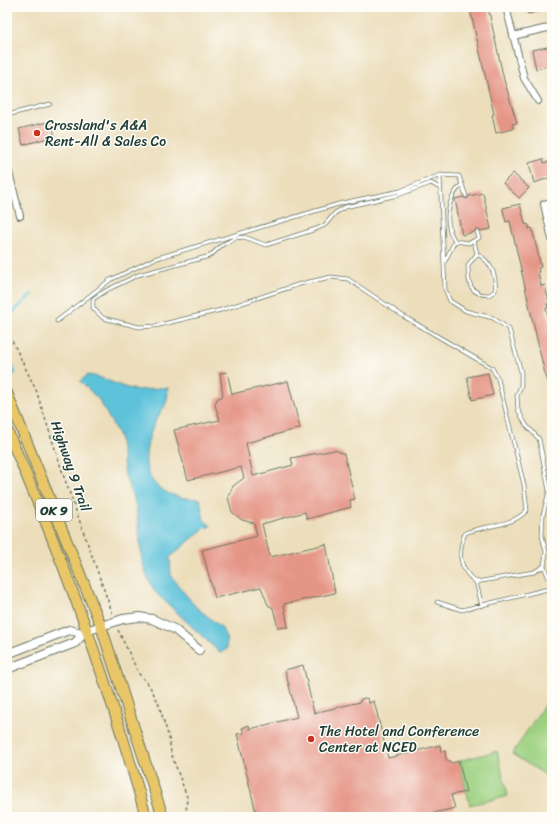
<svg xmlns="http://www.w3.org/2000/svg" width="559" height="824" font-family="Sriracha,sans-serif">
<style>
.green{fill:#9dd181;stroke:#5e875a}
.water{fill:#5dc2da;stroke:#3e8087}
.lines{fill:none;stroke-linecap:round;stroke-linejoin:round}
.stream{stroke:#5dc2da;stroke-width:2.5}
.building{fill:#e59586}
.service-casing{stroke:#677563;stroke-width:4.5}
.minor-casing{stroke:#677563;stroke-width:8}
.tertiary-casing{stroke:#677563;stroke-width:10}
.trunk-casing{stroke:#677563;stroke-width:12}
.path{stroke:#677563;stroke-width:1.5;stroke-dasharray:3 3;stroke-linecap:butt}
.service{stroke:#fff;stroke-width:3}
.minor{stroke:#fff;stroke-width:6}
.tertiary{stroke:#fff;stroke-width:8}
.trunk{stroke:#e9c769;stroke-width:10}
.poi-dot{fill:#c8321e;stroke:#fdfcf7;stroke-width:1.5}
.labels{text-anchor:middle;stroke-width:3;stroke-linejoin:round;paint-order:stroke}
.shield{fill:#fdfcf7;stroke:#62766e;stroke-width:1}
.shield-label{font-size:13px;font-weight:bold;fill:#1f3d34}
.poi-label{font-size:14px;fill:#1f3d34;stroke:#fdfcf7;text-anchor:start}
.street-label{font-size:14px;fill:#1f3d34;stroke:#fdfcf7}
</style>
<rect width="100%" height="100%" fill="#fdfcf7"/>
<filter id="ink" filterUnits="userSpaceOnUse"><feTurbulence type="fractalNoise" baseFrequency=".025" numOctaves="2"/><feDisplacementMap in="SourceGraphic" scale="8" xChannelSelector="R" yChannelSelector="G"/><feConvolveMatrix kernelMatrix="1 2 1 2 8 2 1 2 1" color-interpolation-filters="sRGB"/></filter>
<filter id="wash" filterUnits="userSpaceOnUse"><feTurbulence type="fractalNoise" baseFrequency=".012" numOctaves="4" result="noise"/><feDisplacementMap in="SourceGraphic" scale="16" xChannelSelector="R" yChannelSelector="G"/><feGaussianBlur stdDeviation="0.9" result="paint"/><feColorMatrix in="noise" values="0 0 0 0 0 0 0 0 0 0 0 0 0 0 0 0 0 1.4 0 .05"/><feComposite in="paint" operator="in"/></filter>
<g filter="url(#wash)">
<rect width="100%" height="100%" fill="#ecdebb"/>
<path class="green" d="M552,693v86l-40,-25z
M497,751l11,45 -38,9 -11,-44z"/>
<path class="water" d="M88,375c18,2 33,14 51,15 10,0 19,-3 29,-2 0,20 -6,19 -14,36 -12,29 -15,61 22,72 7,3 16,2 24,3l4,21 7,6 -6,2 -35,29 1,18 6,9 19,23 26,21 4,10 1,11 -7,4 -65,-61 -7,-13 -6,-18 -6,-55 -11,-31 -6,-39 -20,-36 -19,-19z"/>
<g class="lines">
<path class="stream" d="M7,318l25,-24
M7,353l8,20 -5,2"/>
</g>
<g id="blocks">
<path class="building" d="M479,7h9l16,73 13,43 -5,1 1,5 -17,4 -4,-18 2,-1 -24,-105z
M526,7h20l1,2 -19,5z
M552,46v19l-16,4 -4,-19z
M51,121l4,15 -32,9 -4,-16z
M543,159l1,4 8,-2v16l-18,6 -5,-20z
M513,173l16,15 -10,10 -16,-15z
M483,193l8,36 -11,2 -4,-2 -2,3 -12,3 -7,-36 8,-2 4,2 2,-3z
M520,204l5,20 4,1v4l3,-1 9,39 -3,1 1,4h-1l3,14 4,-1 4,18 -2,1 1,4h-2l3,14h3v66h-2l-6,-18 -34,-149 -4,1 -3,-12v-2z
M227,372l5,22 56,-13 12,47 -54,15 7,33 40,-11 -2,-7 44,-8 9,4 11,45 -5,1 1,7 -44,12 -2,-7 -43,12 8,33 56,-13 9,49 -51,11 4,23 -10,1 -5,-20 -5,-3 -7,-18 -46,11 -13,-48 55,-14 -3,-13 -12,-3 -10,-8 -4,-15 5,-11 11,-8 -3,-11 -53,13 -14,-50 46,-10 -5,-15 2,-6 6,-3 -3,-23z
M488,373l5,22 -21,5 -5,-23z
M303,665l11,48 46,-11 1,-3 4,-1 3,1 1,4 5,-2 14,57 52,-13 1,7 4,-1 1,8 6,4 7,-2 7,31 -15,3 4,13 -38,9h-160l-20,-83 7,-1 -2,-5 7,-3 1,4 47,-12 -12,-47z"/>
</g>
</g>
<g filter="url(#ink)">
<use href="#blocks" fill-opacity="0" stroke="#677563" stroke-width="1"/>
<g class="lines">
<g class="service-casing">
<path id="service" d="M7,115l43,-11
M440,175l5,114 5,12 16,10 27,7 16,11 12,43v13l-4,11 1,14 8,15 13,14 10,52 -6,24 -1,21 4,16 -2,14 8,21
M462,184c-15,14 -19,40 -7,57l14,2 10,-5 -2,-6
M440,188l-9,-5 -33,12 -53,12 -10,6 -10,12 -9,4 -50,16 -22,-8 -9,1 -13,7 -12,11 -72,19 -31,15 -14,9v9l10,10 36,9 16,-1 66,-16 79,-26 31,-7 17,2 55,37 89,52 6,11 26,106 3,25c-14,17 -43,15 -62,23 -7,19 -7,36 11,49
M7,194l7,-2
M474,241l3,13 -9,11c0,17 1,30 21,30l6,-4c2,-15 -4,-30 -18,-37
M445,261l10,-20
M57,321l53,-41 44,-21 188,-56 58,-12 40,-16 19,1 7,20
M437,602l25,8 90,-22
M482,606l-6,-24 58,-10 10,-6"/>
</g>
<g class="minor-casing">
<path id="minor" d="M506,7l18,71 14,23
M513,36l39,-9
M7,165l13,51
M552,202l-8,2 8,35"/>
</g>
<g class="tertiary-casing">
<path id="tertiary" d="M7,654l62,-24 13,3
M7,669l68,-26 11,-12 37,-12 16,-2 13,2 22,10 25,21"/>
</g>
<g class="trunk-casing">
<path id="trunk" d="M7,393l94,233 62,191
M7,430c54,123 103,257 139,387"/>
</g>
<path class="path" d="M7,330l29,60 28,87 49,138
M118,630l21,44 10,11 9,17 11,36 2,15 16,44 -1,20"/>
<use href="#service" class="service"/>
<use href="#minor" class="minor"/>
<use href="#tertiary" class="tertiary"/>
<use href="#trunk" class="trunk"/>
</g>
</g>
<g class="poi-dot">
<circle cx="37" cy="133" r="4"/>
<circle cx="311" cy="739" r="4"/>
</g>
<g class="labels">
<rect class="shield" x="36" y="499" width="36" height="22" rx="3"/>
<g class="shield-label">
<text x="54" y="515">OK 9</text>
</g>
<g class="poi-label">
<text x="45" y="130">Crossland's A&amp;A<tspan x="45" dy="16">Rent-All &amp; Sales Co</tspan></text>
<text x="319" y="736">The Hotel and Conference<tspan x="319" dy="16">Center at NCED</tspan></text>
</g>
<g class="street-label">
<text transform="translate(71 466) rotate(71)" y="5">Highway 9 Trail</text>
</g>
</g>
<rect width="559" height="824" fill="none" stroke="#fdfcf7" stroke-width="24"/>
</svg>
